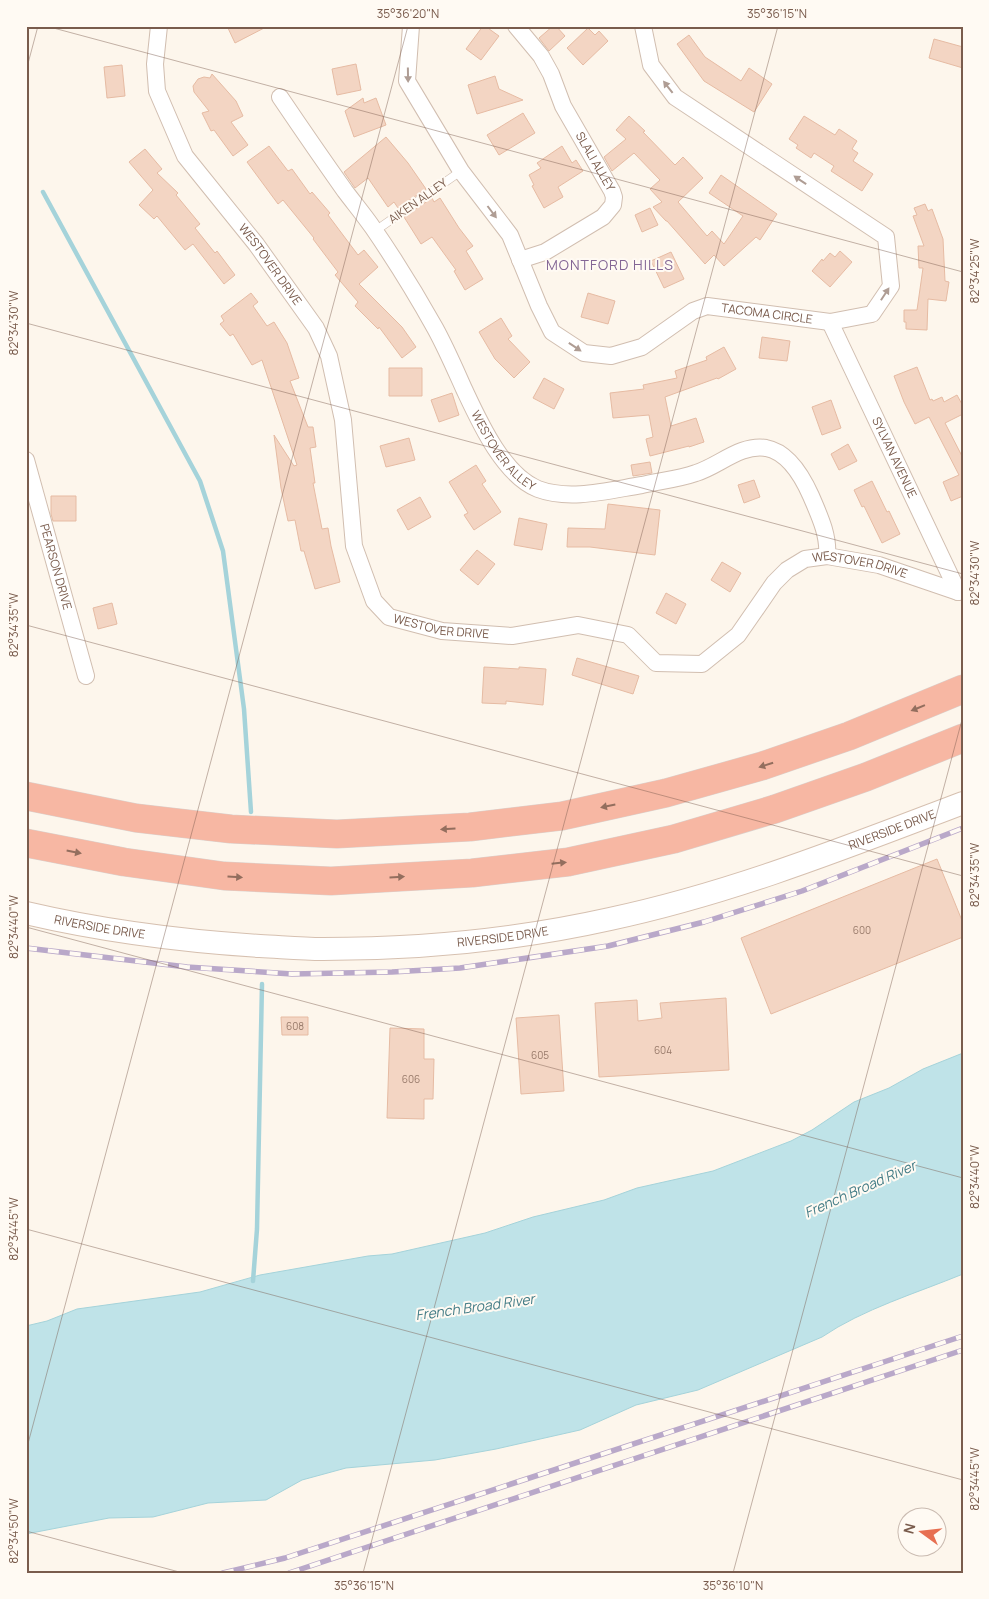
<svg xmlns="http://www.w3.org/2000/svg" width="989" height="1599" font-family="Manrope,sans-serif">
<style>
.water{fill:#bfe3e8;stroke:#a5d3da}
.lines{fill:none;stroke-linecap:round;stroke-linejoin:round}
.stream{stroke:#a5d3da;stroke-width:4.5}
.building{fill:#f3d5c3;stroke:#e6bba3}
.lane-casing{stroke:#d1beb0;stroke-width:9}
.street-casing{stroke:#d1beb0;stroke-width:18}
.secondary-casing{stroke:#d6c0b0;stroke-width:24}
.highway-casing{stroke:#dad1cd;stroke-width:29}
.lane{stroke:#fff;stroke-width:8}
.street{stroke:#fff;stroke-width:16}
.secondary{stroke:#fff;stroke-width:22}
.highway{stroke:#f7b7a3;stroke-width:28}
.rail-casing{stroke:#b9a8c9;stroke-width:5.5}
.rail{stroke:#fffaf3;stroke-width:4;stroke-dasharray:11;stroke-linecap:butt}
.oneway{fill:#af9d94}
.oneway2{fill:#936e5e}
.ticks{fill:none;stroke:#7a5c4d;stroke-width:1;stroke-opacity:0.45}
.labels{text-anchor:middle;stroke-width:4;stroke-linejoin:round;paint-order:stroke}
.number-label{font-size:10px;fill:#987a6a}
.street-label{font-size:12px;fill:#7a5c4d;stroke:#fffaf3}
.neighbourhood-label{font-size:14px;letter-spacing:1px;fill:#846695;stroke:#fffaf3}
.water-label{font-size:14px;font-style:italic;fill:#437c86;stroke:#fffaf3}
.neatline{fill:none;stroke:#7a5c4d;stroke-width:2}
.ticks-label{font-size:12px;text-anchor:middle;fill:#7a5c4d}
</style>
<rect width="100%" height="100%" fill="#fdf6ec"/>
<path class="water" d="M963,1053v221c-46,19 -100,35 -141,63l-124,53 -62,15 -56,25 -84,19 -61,11 -89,8 -44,12 -36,20 -58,3 -55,14 -44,1 -83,16v-208l21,-5 30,-12 123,-17 60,-17 108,-19 24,-2 93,-21 48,-16 71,-17 33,-12 76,-17 78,-30 21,-11 42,-28 35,-14 34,-19z"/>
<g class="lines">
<path class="stream" d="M43,192l157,289 23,70 21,158 7,103
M253,1281l4,-52 5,-245"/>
</g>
<path class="building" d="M227,26h41l-33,17z
M483,26h2l14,10 -18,24 -15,-11z
M553,26h3l9,10 -16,15 -10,-13z
M588,28l7,7 4,-4 9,10 -25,24 -16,-17z
M689,35l16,22 36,24 8,-13 23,16 -18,28 -50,-31 -27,-37z
M934,39l29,8v21l-34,-10z
M356,64l5,26 -24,5 -5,-26z
M122,65l3,31 -18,2 -3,-31z
M212,74l24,27 7,15 -12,6 17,23 -15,11 -19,-26 -3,1 -9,-18 7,-2 -15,-19 -1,-6 5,-7 6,-2 6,1z
M495,76l4,13 24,11 -46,14 -9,-29z
M363,98l1,5 12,-5 10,27 -32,12 -9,-26z
M523,113l12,20 -36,22 -12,-20z
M629,116l16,15 -2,1 32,33 8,-8 20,21 -25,24 29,34 5,-5 12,13 19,-28 -34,-23 12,-18 56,39 -17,26 -4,-3 -32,29 -10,-11 -9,9 -38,-43h-1l-13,-14 9,-5 -12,-13 10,-9 -26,-27 -22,18 -8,-14 22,-18 -10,-9z
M804,116l31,19 4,-6 18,12 -5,8 6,4 -5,8 20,13 -11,17 -31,-20 3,-5 -20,-13 -3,5 -15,-10 2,-3 -9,-6z
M386,137l22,26 18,26 -28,19 -4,-6 -6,5 -20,-29 -13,10 -11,-16z
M269,146l19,25 4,-2 18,25 2,-2 18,21 -2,2 30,40 6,-5 14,17 -19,17 43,43 14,20 -14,11 -23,-31 -1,2 -23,-23 3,-4 -23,-27 3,-3 -25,-33 1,-1 -31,-38 -5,4 -31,-42z
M562,146l10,17 4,-3 7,11 -25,16 5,10 -19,11 -12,-22 2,-1 -5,-10 12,-7 -4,-5z
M145,149l17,20 -5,4 21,20 -2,2 24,29 -5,4 20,25 2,-2 18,24 -11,9 -31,-40 -8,6 -28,-34 -3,3 -15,-14 14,-15 -24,-28z
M432,198l2,4 6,-4 19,30 14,18 -7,5 17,28 -18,11 -11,-19 2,-1 -24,-33 -11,7 -17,-27z
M925,204l3,7 4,-2 11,30 2,42 4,1 -3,19 -18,-2 -1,31 -21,-1v-7h-2v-12h13l6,-42h-4l-1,-22h6l-11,-30 4,-1 -3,-7z
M650,208l8,17 -16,7 -7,-17z
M840,251l12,11 -22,25 -18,-16 10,-12 1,2 7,-8 5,4z
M671,252l13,27 -20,9 -13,-27z
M251,293l7,9 -5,4 14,20 7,-4 13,21 12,35 -9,3 18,46h5l3,20 -6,1 5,35h-2l9,46 6,-1 3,18 9,36 -25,7 -11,-38h-3l-6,-31 -7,1 -7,-33 -7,-53 20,31 3,-1 -35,-105 -10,5 -19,-31 -3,2 -10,-12 4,-3 -3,-5z
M588,293l27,8 -7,23 -27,-7z
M501,318l11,18 -4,3 22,23 -16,16 -19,-19 -16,-27z
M762,337l28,4 -3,20 -28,-3z
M724,347l12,22 -18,10 -1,-1 -52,19 6,29 25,-8 8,24 -15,5v-1l-39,10 -4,-17 7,-2 -4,-22 -36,3 -3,-25 34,-4 -1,-4 34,-7 -2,-7 32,-11 -1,-3z
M917,367l13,33 2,-1 1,2 9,-4 2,5 13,-7 6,11v8l-18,9 18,35v38l-12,5 -8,-19 16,-7 -30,-58 -14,7 -11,-22 -10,-26z
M389,368h33v28h-33z
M544,378l20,11 -10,20 -21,-11z
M452,393l7,22 -20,7 -8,-22z
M831,400l10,28 -19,7 -10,-28z
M409,438l6,22 -29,7 -6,-21z
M848,444l9,17 -18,9 -8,-16z
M650,462l2,11 -19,3 -2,-11z
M476,465l10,16 -4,3 19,28 -27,18 -10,-15 4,-2 -19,-31z
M754,480l6,17 -16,6 -6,-18z
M872,481l15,31 2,-1 11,23 -18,9 -18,-37 -2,1 -8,-17z
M51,496h25v25h-23l-2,-7z
M420,497l11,20 -23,13 -11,-20z
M608,504l52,6 -5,45 -65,-8h-23l1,-19 37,1z
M519,518l28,6 -5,26 -28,-5z
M477,550l18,14 -17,21 -18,-15z
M722,562l19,11 -11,19 -19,-12z
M666,593l20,11 -10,20 -20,-11z
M112,603l5,21 -19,5 -5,-21z
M577,658l62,18 -6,18 -61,-19z
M484,667l35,2v-2l27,2 -3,36 -37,-4v3l-24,-1z
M937,859l26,64v14l-192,77 -30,-76z
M726,998l3,72 -130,7 -4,-74 42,-3 1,21 24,-3 -2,-15z
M559,1015l5,76 -43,3 -5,-76z
M281,1017h27v18h-26z
M390,1028l34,1v30h10l-1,40h-9v20l-37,-1z"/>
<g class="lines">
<g class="lane-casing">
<path id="lane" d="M375,231l86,-60"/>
</g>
<g class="street-casing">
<g id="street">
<path id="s1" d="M159,26l-4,38 2,27 28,65 71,88 60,84 13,28 14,64 11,126 20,55 15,16 53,14 70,5 66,-11 50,10 28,28 46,1 36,-29 36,-52 13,-13 18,-11 22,-3 52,9 79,27 5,-2"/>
<path id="s2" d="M411,26l-4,55 54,90 49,64 29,71 13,26 32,21 27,3 31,-9 51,-36 14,-5 123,16 42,-8 19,-28 -5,-49 -211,-140 -24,-32 -8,-39"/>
<path id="s3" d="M516,26l25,30 10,18 12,32 49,85 2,6 -1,8 -10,12 -58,35 -25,8"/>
<path id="s4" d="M280,97c21,31 43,63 65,94 9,12 19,24 28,37 22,32 43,66 62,100 11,20 20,41 29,61 15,32 39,86 74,100 32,12 72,1 104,-4 18,-4 37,-6 54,-12 23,-7 44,-29 70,-25 22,4 37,30 45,48 8,19 18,39 16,60"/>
<path id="s5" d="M830,322l128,270"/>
<path id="s6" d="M26,460l60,216"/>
</g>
</g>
<g class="secondary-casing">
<g id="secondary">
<path id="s7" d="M26,913c77,18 155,28 234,33 21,1 42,3 63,3 96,0 193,-9 287,-30 122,-26 237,-72 353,-116"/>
</g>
</g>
<g class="highway-casing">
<path id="highway" d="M26,796l110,22 95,11 106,5 133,-7 92,-11 104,-23 96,-27 87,-30 114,-47
M26,843l98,19 100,14 107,5 141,-8 96,-11 106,-23 101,-30 91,-32 97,-39"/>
</g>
<use href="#lane" class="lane"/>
<use href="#street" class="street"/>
<use href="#secondary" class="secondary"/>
<use href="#highway" class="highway"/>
<g class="rail-casing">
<path id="rail" d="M26,948l161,19 105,7 100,-2 68,-4 148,-22 96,-24 98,-31 161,-63
M223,1573l62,-15 678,-222
M289,1573l674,-223"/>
</g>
<use href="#rail" class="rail"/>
</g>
<defs><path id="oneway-solid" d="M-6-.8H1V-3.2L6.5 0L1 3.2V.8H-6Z" transform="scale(1.25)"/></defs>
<g class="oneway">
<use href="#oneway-solid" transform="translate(408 75) rotate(89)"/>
<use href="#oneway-solid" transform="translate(668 87) rotate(-128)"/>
<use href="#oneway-solid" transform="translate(800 180) rotate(-146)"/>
<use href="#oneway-solid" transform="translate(492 212) rotate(53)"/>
<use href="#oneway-solid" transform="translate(885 294) rotate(-57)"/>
<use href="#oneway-solid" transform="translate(575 347) rotate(34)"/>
</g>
<g class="oneway2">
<use href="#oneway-solid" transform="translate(918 708) rotate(158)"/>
<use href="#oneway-solid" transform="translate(766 765) rotate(162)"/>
<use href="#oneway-solid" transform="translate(608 806) rotate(168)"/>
<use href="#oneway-solid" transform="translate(448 829) rotate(177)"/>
<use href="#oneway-solid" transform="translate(74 852) rotate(11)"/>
<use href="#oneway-solid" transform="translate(559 863) rotate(-6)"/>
<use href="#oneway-solid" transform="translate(235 877) rotate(3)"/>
<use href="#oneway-solid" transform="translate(397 877) rotate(-3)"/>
</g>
<path class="ticks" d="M46,26l917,246M26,71l12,-45M26,323l937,251M26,625l937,251M26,927l937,251M26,1229l937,251M26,1451l382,-1425M26,1531l157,42M363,1573l415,-1547M733,1573l230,-857"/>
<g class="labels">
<g class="number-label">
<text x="862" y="934">600</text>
<text x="295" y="1030">608</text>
<text x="663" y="1054">604</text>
<text x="540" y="1059">605</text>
<text x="411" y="1083">606</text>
</g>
<g class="street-label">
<text dy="4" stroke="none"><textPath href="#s3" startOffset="158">SLALI ALLEY</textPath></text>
<text transform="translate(418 201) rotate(-35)" y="4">AIKEN ALLEY</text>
<text dy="4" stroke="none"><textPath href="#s1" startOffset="274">WESTOVER DRIVE</textPath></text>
<text dy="4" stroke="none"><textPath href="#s2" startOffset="582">TACOMA CIRCLE</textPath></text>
<text dy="4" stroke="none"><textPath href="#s4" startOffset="420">WESTOVER ALLEY</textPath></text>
<text dy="4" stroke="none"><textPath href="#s5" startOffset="150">SYLVAN AVENUE</textPath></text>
<text dy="4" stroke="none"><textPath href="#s1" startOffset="1189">WESTOVER DRIVE</textPath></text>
<text dy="4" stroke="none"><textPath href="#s6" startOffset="111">PEARSON DRIVE</textPath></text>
<text dy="4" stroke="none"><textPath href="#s1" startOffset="709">WESTOVER DRIVE</textPath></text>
<text dy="4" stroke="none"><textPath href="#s7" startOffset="885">RIVERSIDE DRIVE</textPath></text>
<text dy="4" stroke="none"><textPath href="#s7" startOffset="75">RIVERSIDE DRIVE</textPath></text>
<text dy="4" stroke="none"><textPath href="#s7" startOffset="480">RIVERSIDE DRIVE</textPath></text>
</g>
<g class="neighbourhood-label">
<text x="610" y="270">MONTFORD HILLS</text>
</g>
<g class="water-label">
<text transform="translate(860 1189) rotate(-24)" y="5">French Broad River</text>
<text transform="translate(475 1307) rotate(-8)" y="5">French Broad River</text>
</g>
</g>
<rect width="989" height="1599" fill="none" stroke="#fffaf3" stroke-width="55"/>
<g transform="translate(922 1532) rotate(285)"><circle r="24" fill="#fffaf3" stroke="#cabbb1"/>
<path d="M0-4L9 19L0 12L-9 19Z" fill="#e76f51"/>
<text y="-8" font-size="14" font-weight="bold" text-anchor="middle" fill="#7a5c4d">N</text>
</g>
<rect x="28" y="28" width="934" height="1544" class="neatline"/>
<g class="ticks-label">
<text x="408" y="18">35°36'20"N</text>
<text x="777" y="18">35°36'15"N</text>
<text transform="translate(975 271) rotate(-90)" y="4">82°34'25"W</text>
<text transform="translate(14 323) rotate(-90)" y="4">82°34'30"W</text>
<text transform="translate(975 573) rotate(-90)" y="4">82°34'30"W</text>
<text transform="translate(14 625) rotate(-90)" y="4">82°34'35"W</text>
<text transform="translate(975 875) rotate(-90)" y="4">82°34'35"W</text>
<text transform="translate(14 927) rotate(-90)" y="4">82°34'40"W</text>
<text transform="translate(975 1177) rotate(-90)" y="4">82°34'40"W</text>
<text transform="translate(14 1229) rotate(-90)" y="4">82°34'45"W</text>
<text transform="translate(975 1479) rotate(-90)" y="4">82°34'45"W</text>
<text transform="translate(14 1531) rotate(-90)" y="4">82°34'50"W</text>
<text x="364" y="1590">35°36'15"N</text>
<text x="733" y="1590">35°36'10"N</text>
</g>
</svg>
